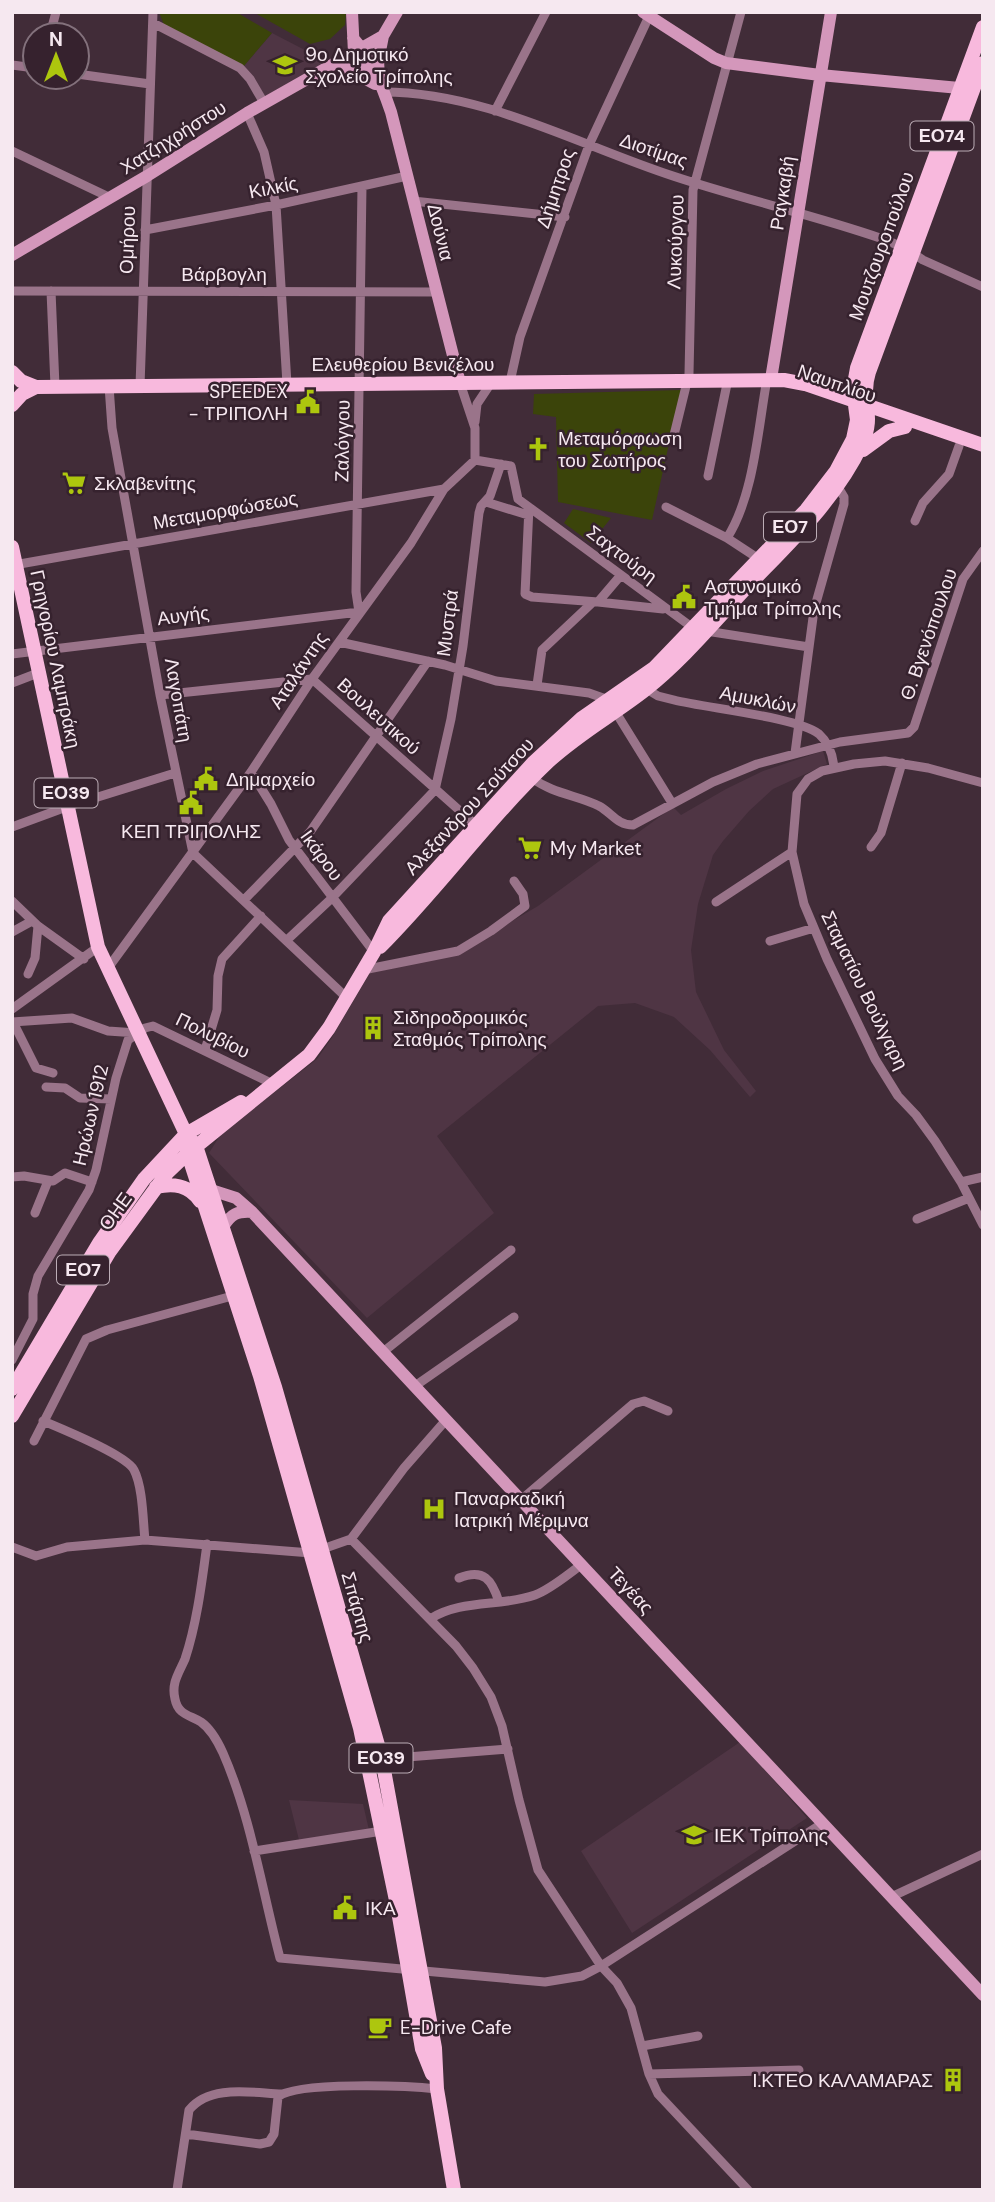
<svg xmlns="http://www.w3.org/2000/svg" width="995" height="2202" font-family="'DM Sans',sans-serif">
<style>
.built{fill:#4f3544}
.green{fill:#3b440a}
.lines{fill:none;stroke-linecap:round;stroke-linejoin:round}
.street{stroke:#9a748a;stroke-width:9}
.secondary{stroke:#d497bb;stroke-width:12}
.primary{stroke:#f8b9dd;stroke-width:14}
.labels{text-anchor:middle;stroke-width:5;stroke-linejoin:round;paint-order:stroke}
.shield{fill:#36222e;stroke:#bcadb6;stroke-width:2}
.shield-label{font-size:18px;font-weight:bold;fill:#f6e8f0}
.poi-label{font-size:19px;fill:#f6e8f0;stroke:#36222e;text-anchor:start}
.street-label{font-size:19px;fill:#f6e8f0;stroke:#36222e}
</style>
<rect width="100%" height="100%" fill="#412c38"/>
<path class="built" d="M272,33l56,29 -64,35 -21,-30z
M823,751l4,13 -54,25 -24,22 -26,30 -10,14 -15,49 -7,46 5,42 28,58 32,41 -6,6 -40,-47 -36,-33 -39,-14 -37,3 -161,130 57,77 -127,105 -158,-165 12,-19 96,-75 14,-20 39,-66 86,-19 82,-48 135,-99 8,8 45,-26 37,-18z
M740,1742l67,76 -175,115 -51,-82z
M289,1800l74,4 6,26 -70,10z"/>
<path class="green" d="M159,12h77l36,21 -29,34 -79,-42z
M253,12h93l-1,13 -15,14 -20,5z
M681,390l-29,130 -94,-18 -2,-85 -23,-3 1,-20z
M573,509l38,9 -20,25 -27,-20z"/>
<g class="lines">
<path class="street" d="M153,23l87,45 10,11 14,24
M50,35l6,-23
M12,65l23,3
M77,74l73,10
M383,92c102,0 195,53 290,84 69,23 141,39 210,63l22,9 18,12 60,27
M495,111l51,-99
M247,113l17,39 12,53 11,179
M12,151l99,47
M413,201l152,16
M145,230l131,-25 131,-29
M12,291l425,1
M51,291l4,95
M510,382l10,-45 69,-192 62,-133
M109,386l3,42 48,267 33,158 154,145
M140,386l13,-374
M475,422l2,-18 14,-21
M674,435l15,-61 4,-184 48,-178
M475,460l36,6 7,33 171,126 17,6 103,16
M708,476l20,-97
M486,502l42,13
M529,507l-4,87 7,3 66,5
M666,507l61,31 32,21
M915,521l8,-18 26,-29 10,-28
M727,538c27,-42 31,-110 40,-159
M14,565l430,-76
M621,575l-23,27 65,7
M359,612l-3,-20 6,-406
M339,642l106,23 51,16 93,12 17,6 9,12 57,92
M12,654l347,-42
M12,683l26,-10
M537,685l5,-35 51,-48
M643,687l15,9 16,4c31,8 124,17 145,34 10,9 14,21 15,34
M160,695l152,-16 166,148
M795,753l19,-143 30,-106v-7l-6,-10
M251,772l20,32 18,36 85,112
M532,778c21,16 45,17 67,28 13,7 18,19 34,19l80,-43 44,-18 83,-22 68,-9 6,-6 49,-148 20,-28
M983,783l-55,-15 -43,-7 -31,3 -32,7 -14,8 -11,15 -5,58 12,52 23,55 48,100 23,37 18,19 19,26 26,41 22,43
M12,827l57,-21 106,-33
M871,847l10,-14 21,-70
M244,900l66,-68 118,-171
M12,901l26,25 46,33
M716,902l76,-50
M12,932l20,-11
M287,940l45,-42 103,-108 16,-71 12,-73 16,-133 2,-7 9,-10 11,-32
M770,941l44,-13
M108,968l143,-196 61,-93 99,-136 33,-54 31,-29v-32l-15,-45
M363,970l95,-19 33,-20 34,-25 -2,-12 -9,-13
M28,974l7,-16 3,-32
M12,1009l86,-62
M12,1022l60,-4 36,13 29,2
M13,1022l23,46 17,5
M205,1050l12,-40 1,-34 4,-17 39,-43
M46,1087l19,1 15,10 31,1
M12,1177l12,-1 29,5 12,-8 27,9
M961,1182l22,-5
M35,1213l13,-32
M917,1219l52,-21
M383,1352l128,-102
M12,1360l21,-41v-25l5,-18 51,-86 7,-20 20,-92 12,-38 17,-12 8,-2 120,58
M415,1386l99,-69
M43,1421c19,8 83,34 91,49 9,17 9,52 11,70
M34,1441l52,-102 21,-9 129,-35
M521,1500l112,-96 11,-3 24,10
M351,1539l105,107 17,22 18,29 11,29 17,74 19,70 63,96 16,17 14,25 18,66 9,20 90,96
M207,1544c-5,37 -10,79 -22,115 -6,14 -14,24 -10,40 3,16 15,16 26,23 10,7 17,20 22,31 28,64 39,137 57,205l265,24 37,-6 19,-10 222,-143
M12,1547l24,9 31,-9 78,-7 166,13 40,-14 53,-71 42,-48
M459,1578c25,-10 33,2 40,24
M430,1619c31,-20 71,-12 105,-24 16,-6 32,-20 46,-30
M382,1759l126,-10
M254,1851l128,-20
M891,1897l92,-43
M642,2046l56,-10
M649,2074l150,-4
M186,2134l74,10 9,-2 5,-8 4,-37c18,-16 132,-11 159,-8
M177,2190l12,-80c21,-26 63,-17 93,-16"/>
<path class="secondary" d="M352,12l2,41 16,23
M643,12l71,46 12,5 94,12 150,14
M353,38c19,21 29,48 38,74l69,271
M336,63l39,21
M379,76l-1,-15 5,-25
M12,255l135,-79 100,-63 136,-77 14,-24
M771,379l60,-367
M211,1190l25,8 16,14 731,783
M223,1227c8,-13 14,-16 29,-15"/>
<path class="primary" d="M12,372l9,9 15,6 748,-7 21,4 178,61
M12,405l10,-11 14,-7
M863,450l26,-19 16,-4
M12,547l86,400 88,187 10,12 79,241 107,372 53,289 2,41 17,101
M380,947c59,-59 107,-127 168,-185 30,-28 65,-47 97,-72 38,-30 69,-68 101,-102 43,-45 89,-87 116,-144 14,-30 -2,-43 7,-72l114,-309
M185,1145l75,231 100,352 37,177 25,144 10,25
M156,1187c18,-4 33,-2 44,14
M12,1389l87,-146 45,-64 42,-45 55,-32
M12,1416l98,-165 57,-78 21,-20 121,-98 20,-27 45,-76 15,-31 144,-158 49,-45 72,-50 152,-158 30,-39 17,-32 4,-19 -4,-30 4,-22 126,-341"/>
</g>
<defs>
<g id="school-bare" transform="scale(1.89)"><path d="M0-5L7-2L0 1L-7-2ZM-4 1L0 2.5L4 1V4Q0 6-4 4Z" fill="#adc60e" stroke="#36222e" stroke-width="2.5" paint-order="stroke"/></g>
<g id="civic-bare" transform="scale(1.89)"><path d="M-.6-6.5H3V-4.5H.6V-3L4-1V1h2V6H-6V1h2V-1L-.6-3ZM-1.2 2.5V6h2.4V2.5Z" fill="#adc60e" stroke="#36222e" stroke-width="2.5" paint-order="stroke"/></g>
<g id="church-bare" transform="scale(1.89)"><path d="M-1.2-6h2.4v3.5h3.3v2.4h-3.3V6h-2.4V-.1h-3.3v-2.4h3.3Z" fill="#adc60e" stroke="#36222e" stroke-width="2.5" paint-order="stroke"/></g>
<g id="supermarket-bare" transform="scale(1.89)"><path d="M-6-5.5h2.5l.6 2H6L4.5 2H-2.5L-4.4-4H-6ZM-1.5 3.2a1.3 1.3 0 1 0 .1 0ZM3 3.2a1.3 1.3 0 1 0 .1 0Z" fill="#adc60e" stroke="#36222e" stroke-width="2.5" paint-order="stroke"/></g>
<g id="building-bare" transform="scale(1.89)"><path d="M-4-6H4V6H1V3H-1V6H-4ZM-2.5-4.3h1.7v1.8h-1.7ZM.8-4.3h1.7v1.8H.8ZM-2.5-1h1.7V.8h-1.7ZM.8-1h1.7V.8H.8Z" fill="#adc60e" stroke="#36222e" stroke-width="2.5" paint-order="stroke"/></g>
<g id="hospital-bare" transform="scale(1.89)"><path d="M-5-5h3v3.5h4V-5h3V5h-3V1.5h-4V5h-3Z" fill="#adc60e" stroke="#36222e" stroke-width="2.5" paint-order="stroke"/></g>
<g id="cafe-bare" transform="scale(1.89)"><path d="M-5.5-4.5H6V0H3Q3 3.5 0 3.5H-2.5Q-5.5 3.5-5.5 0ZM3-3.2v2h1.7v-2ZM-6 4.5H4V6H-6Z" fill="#adc60e" stroke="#36222e" stroke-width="2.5" paint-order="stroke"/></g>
</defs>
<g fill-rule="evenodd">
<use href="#school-bare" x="285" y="65"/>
<use href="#civic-bare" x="308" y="402"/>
<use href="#church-bare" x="538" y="449"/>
<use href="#supermarket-bare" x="74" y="483"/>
<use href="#civic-bare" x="684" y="597"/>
<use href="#civic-bare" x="206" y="779"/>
<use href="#civic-bare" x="191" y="803"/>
<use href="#supermarket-bare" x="530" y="848"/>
<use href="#building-bare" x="373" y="1028"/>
<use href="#hospital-bare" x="434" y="1509"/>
<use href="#school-bare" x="694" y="1835"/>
<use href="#civic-bare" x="345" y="1908"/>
<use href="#cafe-bare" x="380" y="2027"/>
<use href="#building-bare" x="953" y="2080"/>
</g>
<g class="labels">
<g class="shield">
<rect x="910.5" y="121.5" width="63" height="29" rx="5"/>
<rect x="764" y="512.5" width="52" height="29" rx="5"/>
<rect x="34.5" y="778.5" width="63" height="29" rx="5"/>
<rect x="57" y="1255.5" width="52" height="29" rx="5"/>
<rect x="349.5" y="1743.5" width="63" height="29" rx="5"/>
</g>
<g class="shield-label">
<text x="942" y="142">ΕΟ74</text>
<text x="790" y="533">ΕΟ7</text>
<text x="66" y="799">ΕΟ39</text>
<text x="83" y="1276">ΕΟ7</text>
<text x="381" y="1764">ΕΟ39</text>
</g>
<g class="poi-label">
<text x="305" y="61">9ο Δημοτικό<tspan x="305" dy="22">Σχολείο Τρίπολης</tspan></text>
<text x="288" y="398" text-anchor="end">SPEEDEX<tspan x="288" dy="22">- ΤΡΙΠΟΛΗ</tspan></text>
<text x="558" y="445">Μεταμόρφωση<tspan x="558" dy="22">του Σωτήρος</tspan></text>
<text x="94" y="490">Σκλαβενίτης</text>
<text x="704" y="593">Αστυνομικό<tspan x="704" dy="22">Τμήμα Τρίπολης</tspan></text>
<text x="226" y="786">Δημαρχείο</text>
<text x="191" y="838" text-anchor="middle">ΚΕΠ ΤΡΙΠΟΛΗΣ</text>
<text x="550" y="855">My Market</text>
<text x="393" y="1024">Σιδηροδρομικός<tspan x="393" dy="22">Σταθμός Τρίπολης</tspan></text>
<text x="454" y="1505">Παναρκαδική<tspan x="454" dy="22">Ιατρική Μέριμνα</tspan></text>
<text x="714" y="1842">ΙΕΚ Τρίπολης</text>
<text x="365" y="1915">ΙΚΑ</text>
<text x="400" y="2034">E-Drive Cafe</text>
<text x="933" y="2087" text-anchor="end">Ι.ΚΤΕΟ ΚΑΛΑΜΑΡΑΣ</text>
</g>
<g class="street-label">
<text transform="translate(173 137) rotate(-32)" y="7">Χατζηχρήστου</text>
<text transform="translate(654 150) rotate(19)" y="7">Διοτίμας</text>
<text transform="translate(273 187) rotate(-11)" y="7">Κιλκίς</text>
<text transform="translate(555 188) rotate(-71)" y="7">Δήμητρος</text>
<text transform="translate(782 193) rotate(-81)" y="7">Ραγκαβή</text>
<text transform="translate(441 232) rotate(76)" y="7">Δούνια</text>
<text transform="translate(127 240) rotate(-88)" y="7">Ομήρου</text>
<text transform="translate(675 242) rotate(-88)" y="7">Λυκούργου</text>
<text transform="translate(881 246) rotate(-70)" y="7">Μουτζουροπούλου</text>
<text x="224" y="281">Βάρβογλη</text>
<text x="403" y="371">Ελευθερίου Βενιζέλου</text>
<text transform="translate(837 383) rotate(19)" y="7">Ναυπλίου</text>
<text transform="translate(342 441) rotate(-89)" y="7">Ζαλόγγου</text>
<text transform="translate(225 510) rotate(-10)" y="7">Μεταμορφώσεως</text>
<text transform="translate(622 554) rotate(37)" y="7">Σαχτούρη</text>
<text transform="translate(183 615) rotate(-7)" y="7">Αυγής</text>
<text transform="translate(447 623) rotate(-83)" y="7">Μυστρά</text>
<text transform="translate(928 634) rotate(-71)" y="7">Θ. Βγενόπουλου</text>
<text transform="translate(56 659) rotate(78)" y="7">Γρηγορίου Λαμπράκη</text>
<text transform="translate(298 670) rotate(-56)" y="7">Αταλάντης</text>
<text transform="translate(758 699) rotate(11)" y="7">Αμυκλών</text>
<text transform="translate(179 700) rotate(80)" y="7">Λαγοπάτη</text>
<text transform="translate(379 716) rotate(42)" y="7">Βουλευτικού</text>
<text transform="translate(469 806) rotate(-47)" y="7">Αλεξανδρου Σούτσου</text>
<text transform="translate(322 855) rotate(54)" y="7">Ικάρου</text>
<text transform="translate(865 990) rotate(64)" y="7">Σταματίου Βούλγαρη</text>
<text transform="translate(213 1035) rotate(26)" y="7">Πολυβίου</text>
<text transform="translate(90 1115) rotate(-77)" y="7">Ηρώων 1912</text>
<text transform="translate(115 1211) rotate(-54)" y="7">ΟΗΕ</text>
<text transform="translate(631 1590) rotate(47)" y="7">Τεγέας</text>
<text transform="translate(358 1607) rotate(74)" y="7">Σπάρτης</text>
</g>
</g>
<rect width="995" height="2202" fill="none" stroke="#f6e8f0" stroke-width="28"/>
<g transform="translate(56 56)"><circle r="33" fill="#36222e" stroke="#83717c" stroke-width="2"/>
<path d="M0-5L12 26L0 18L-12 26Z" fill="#adc60e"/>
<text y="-10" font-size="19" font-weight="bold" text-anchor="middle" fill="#f6e8f0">N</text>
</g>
</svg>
